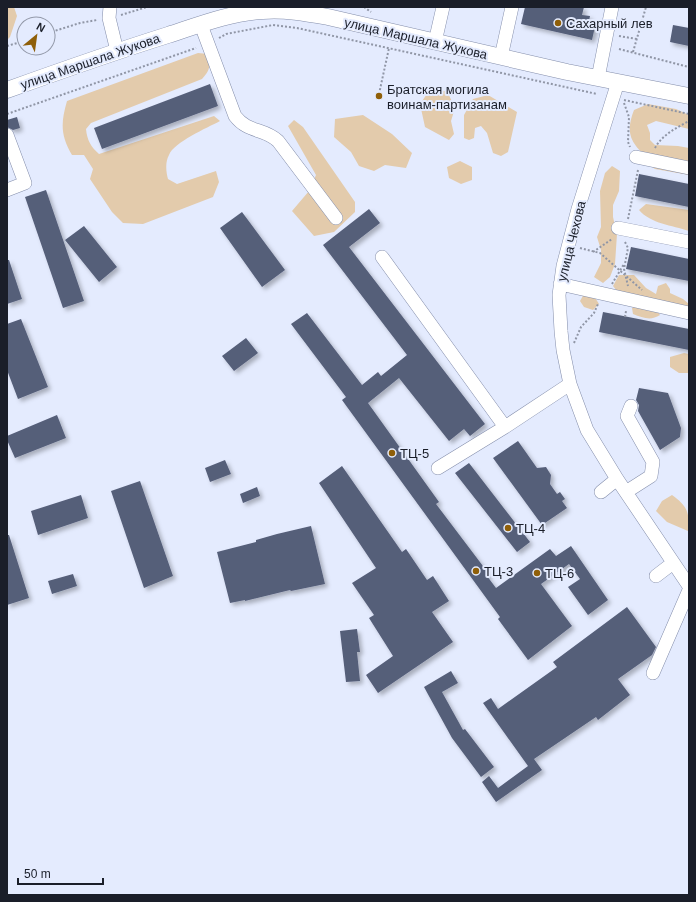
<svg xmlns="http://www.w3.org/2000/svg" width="696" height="902" font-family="Arial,sans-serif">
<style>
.green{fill:#e3cbac}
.building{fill:#555e79;filter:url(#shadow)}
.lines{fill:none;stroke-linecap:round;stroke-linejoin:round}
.minor-casing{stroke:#848eab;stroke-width:14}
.major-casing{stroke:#848eab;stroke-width:17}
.path{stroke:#9096a6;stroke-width:2;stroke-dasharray:2 2;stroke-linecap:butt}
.minor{stroke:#fff;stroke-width:13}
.major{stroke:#fff;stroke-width:16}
.poi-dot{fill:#8f5f09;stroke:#e4ebfe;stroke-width:1.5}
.labels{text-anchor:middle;stroke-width:4;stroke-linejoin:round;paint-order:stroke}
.poi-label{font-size:13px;fill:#1a1e29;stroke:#e4ebfe;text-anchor:start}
.street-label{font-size:13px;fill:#1a1e29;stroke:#e4ebfe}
</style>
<defs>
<filter id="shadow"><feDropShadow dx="3" dy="3" stdDeviation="2" flood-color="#0004"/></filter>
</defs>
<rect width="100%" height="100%" fill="#e4ebfe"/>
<path class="green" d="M7,7h7l3,9 -7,21 -3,3z
M198,53l10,1c2,12 3,15 -6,25l-111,44 -5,6c1,11 5,18 13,25l115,-38 6,5c-13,7 -46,21 -51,34 -4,7 -3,17 -1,24l9,5 39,-13 3,11 -6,15 -70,27 -20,-1 -11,-11 -22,-33 3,-10 -9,-14h-12c-12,-20 -11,-33 -5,-54z
M429,91h18l8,17 -4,13 3,13 -5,6 -24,-13 -5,-23z
M488,95l29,17 -9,40 -7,4 -8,-3 -6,-20 -6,-7 -6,2 -1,10 -5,2 -5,-2v-23l9,-16z
M648,104l28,5 13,6v14l-33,-8 -9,4 3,8v7l5,5 23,1 11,2v27l-34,-6 -10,-7c-2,-11 -3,-8 -9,-16 -9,-11 -7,-23 -2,-36z
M363,115l29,19 20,19 -6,15 -21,-3 -11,6 -15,-5 -8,-14 -17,-15 1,-18z
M294,120l9,7 52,75v10l-21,20 -20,4 -22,-25 17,-20 7,-16 -28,-49z
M460,161l12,6v13l-11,4 -12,-6 -2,-11z
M612,166l8,5 -1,20 -6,14v12l4,17 -2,30 -5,13 -7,6 -9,-6 7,-14v-13l-4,-13 4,-10 -1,-36 5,-18z
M646,204l43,6v21c-17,-6 -38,-7 -50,-21z
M619,275h15l12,13 10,6 2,-8 8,-3 4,6v4l13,6 6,5v8l-69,-17 -7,-9z
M584,294l10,2 5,8 -6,6 -9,-3 -4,-6z
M639,304l16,4 5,7c-9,6 -17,3 -27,-1l-1,-6z
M684,353l5,1v19h-10l-9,-6v-10z
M672,495c15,11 17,16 17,35l-1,1 -21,-9 -11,-11 6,-10z"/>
<path class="building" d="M525,7h59l-2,8 8,1 -1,5 7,1 -4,18 -71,-16z
M673,25l16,3v18l-19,-4z
M210,84l8,22 -116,43 -8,-21z
M17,117l3,11 -7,2 -6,-3v-7z
M639,174l50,10v23l-54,-11z
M46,190l38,111 -21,7 -38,-111z
M369,209l11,14 -31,24 136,177 -15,12 -6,-7 -15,12 -50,-63 -31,25 71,99 -3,2 53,70 -2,2 9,12 54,-39 6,7 15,-10 37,54 -20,15 -20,-28 12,-8 -11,-15 -28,20 31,42 -44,34 -30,-41 2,-2 -158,-217 4,-3 -55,-73 16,-11 55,72 16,-13 3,4 26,-21 -84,-110z
M242,212l43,58 -23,17 -42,-59z
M84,226l33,41 -18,15 -34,-42z
M631,247l58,12v22l-63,-12z
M7,260h2l13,39 -15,5z
M603,312l86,17v21l-90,-18z
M21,319l27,68 -30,12 -11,-29v-46z
M246,338l12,15 -24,18 -12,-15z
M639,388l29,5 13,35 -1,9 -20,13 -22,-39 1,-6 -3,-5z
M57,415l9,23 -51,20 -8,-18v-4z
M518,441l19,27 9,-1 5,8 -1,9 7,10 3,-2 5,7 -3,2 5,7 -25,17 -49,-67z
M225,460l6,14 -21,8 -5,-14z
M469,463l61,79 -13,10 -62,-79z
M342,466l60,86 4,-3 21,31 6,-4 16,25 -17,11 21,30 -75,51 -12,-18 27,-19 -24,-38 5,-3 -22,-32 24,-15 -57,-85z
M140,481l33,95 -29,12 -33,-97z
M257,487l3,9 -17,7 -3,-9z
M81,495l7,23 -50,17 -7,-24z
M311,526l14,58 -34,7 -1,-1 -45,11v-1l-15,3 -13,-51 39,-10v-2l21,-6z
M7,535h2l20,63 -22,7z
M73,574l4,12 -25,8 -4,-13z
M627,607l29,40 -4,8 -34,24 12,16 -32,25 -2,-3 -62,42 8,11 -46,32 -14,-20 7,-6 9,12 30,-22 -45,-63 8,-5 7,11 59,-42 -4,-5z
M357,629l3,23h-3l3,29 -14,1 -6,-51z
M451,671l7,12 -16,9 21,38 2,-1 29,38 -13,10 -29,-39 -28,-51z"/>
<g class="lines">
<g class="minor-casing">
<path id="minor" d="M110,7l-1,11 8,33
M201,25l34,91c13,17 29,12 43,25l58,77
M435,42l8,-35
M501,57l11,-50
M598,78l14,-71
M618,82l-40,127 -15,57 -4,29 2,36 2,19 7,34 17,46 30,49 72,107
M7,135l18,48 -18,7
M636,157l53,11
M618,228l71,14
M382,257l123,170 65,-43
M560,284l129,29
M438,468l67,-41
M601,492l16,-13
M626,492l25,-16 2,-14 -26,-46 4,-10
M656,576l17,-13
M653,673l36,-83"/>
</g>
<g class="major-casing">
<path id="major" d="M7,90c53,-19 107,-38 161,-55 31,-10 61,-22 94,-24 22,-2 44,2 66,6l239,55 122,24"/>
</g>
<path class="path" d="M364,7l7,5
M121,15l26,-8
M48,33l32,-10 17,-3
M619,36l18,3
M219,38l7,-4 47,-9 24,3 300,66
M7,46l17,-5
M619,49l70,18
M633,52l13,-45
M379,94l10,-46
M624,100l65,14
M624,103l5,14 -1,25 2,5
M7,114l189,-66
M655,148c7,-13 21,-20 34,-27
M628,219l10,-49
M625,242l3,6 -4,21 4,17
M580,248l20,5 42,37
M593,252l19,-13
M612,284l12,-20
M625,317l1,-6
M574,343l7,-16 13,-14 4,-9"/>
<use href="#minor" class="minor"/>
<use href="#major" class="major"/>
</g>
<g class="poi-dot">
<circle cx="558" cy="23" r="4"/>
<circle cx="379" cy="96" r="4"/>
<circle cx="392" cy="453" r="4"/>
<circle cx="508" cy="528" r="4"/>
<circle cx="476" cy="571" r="4"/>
<circle cx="537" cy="573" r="4"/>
</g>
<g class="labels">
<g class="poi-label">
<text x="566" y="28">Сахарный лев</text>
<text x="387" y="94">Братская могила<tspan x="387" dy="15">воинам-партизанам</tspan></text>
<text x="400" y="458">ТЦ-5</text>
<text x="516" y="533">ТЦ-4</text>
<text x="484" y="576">ТЦ-3</text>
<text x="545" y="578">ТЦ-6</text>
</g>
<g class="street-label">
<text transform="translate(416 38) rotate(13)" y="5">улица Маршала Жукова</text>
<text transform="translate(90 61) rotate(-19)" y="5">улица Маршала Жукова</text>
<text transform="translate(571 241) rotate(-76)" y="5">улица Чехова</text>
</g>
</g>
<rect width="696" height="902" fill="none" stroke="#1a1e29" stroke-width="16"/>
<g transform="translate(36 36) rotate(29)"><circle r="19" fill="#e4ebfe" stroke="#9399a9"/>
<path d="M0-3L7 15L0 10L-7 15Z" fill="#8f5f09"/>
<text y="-6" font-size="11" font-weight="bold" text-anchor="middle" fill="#1a1e29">N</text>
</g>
<path d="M18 878v6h85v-6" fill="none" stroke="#1a1e29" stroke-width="2"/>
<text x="24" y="878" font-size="12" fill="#1a1e29" stroke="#e4ebfe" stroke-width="3" paint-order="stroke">50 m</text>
</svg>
